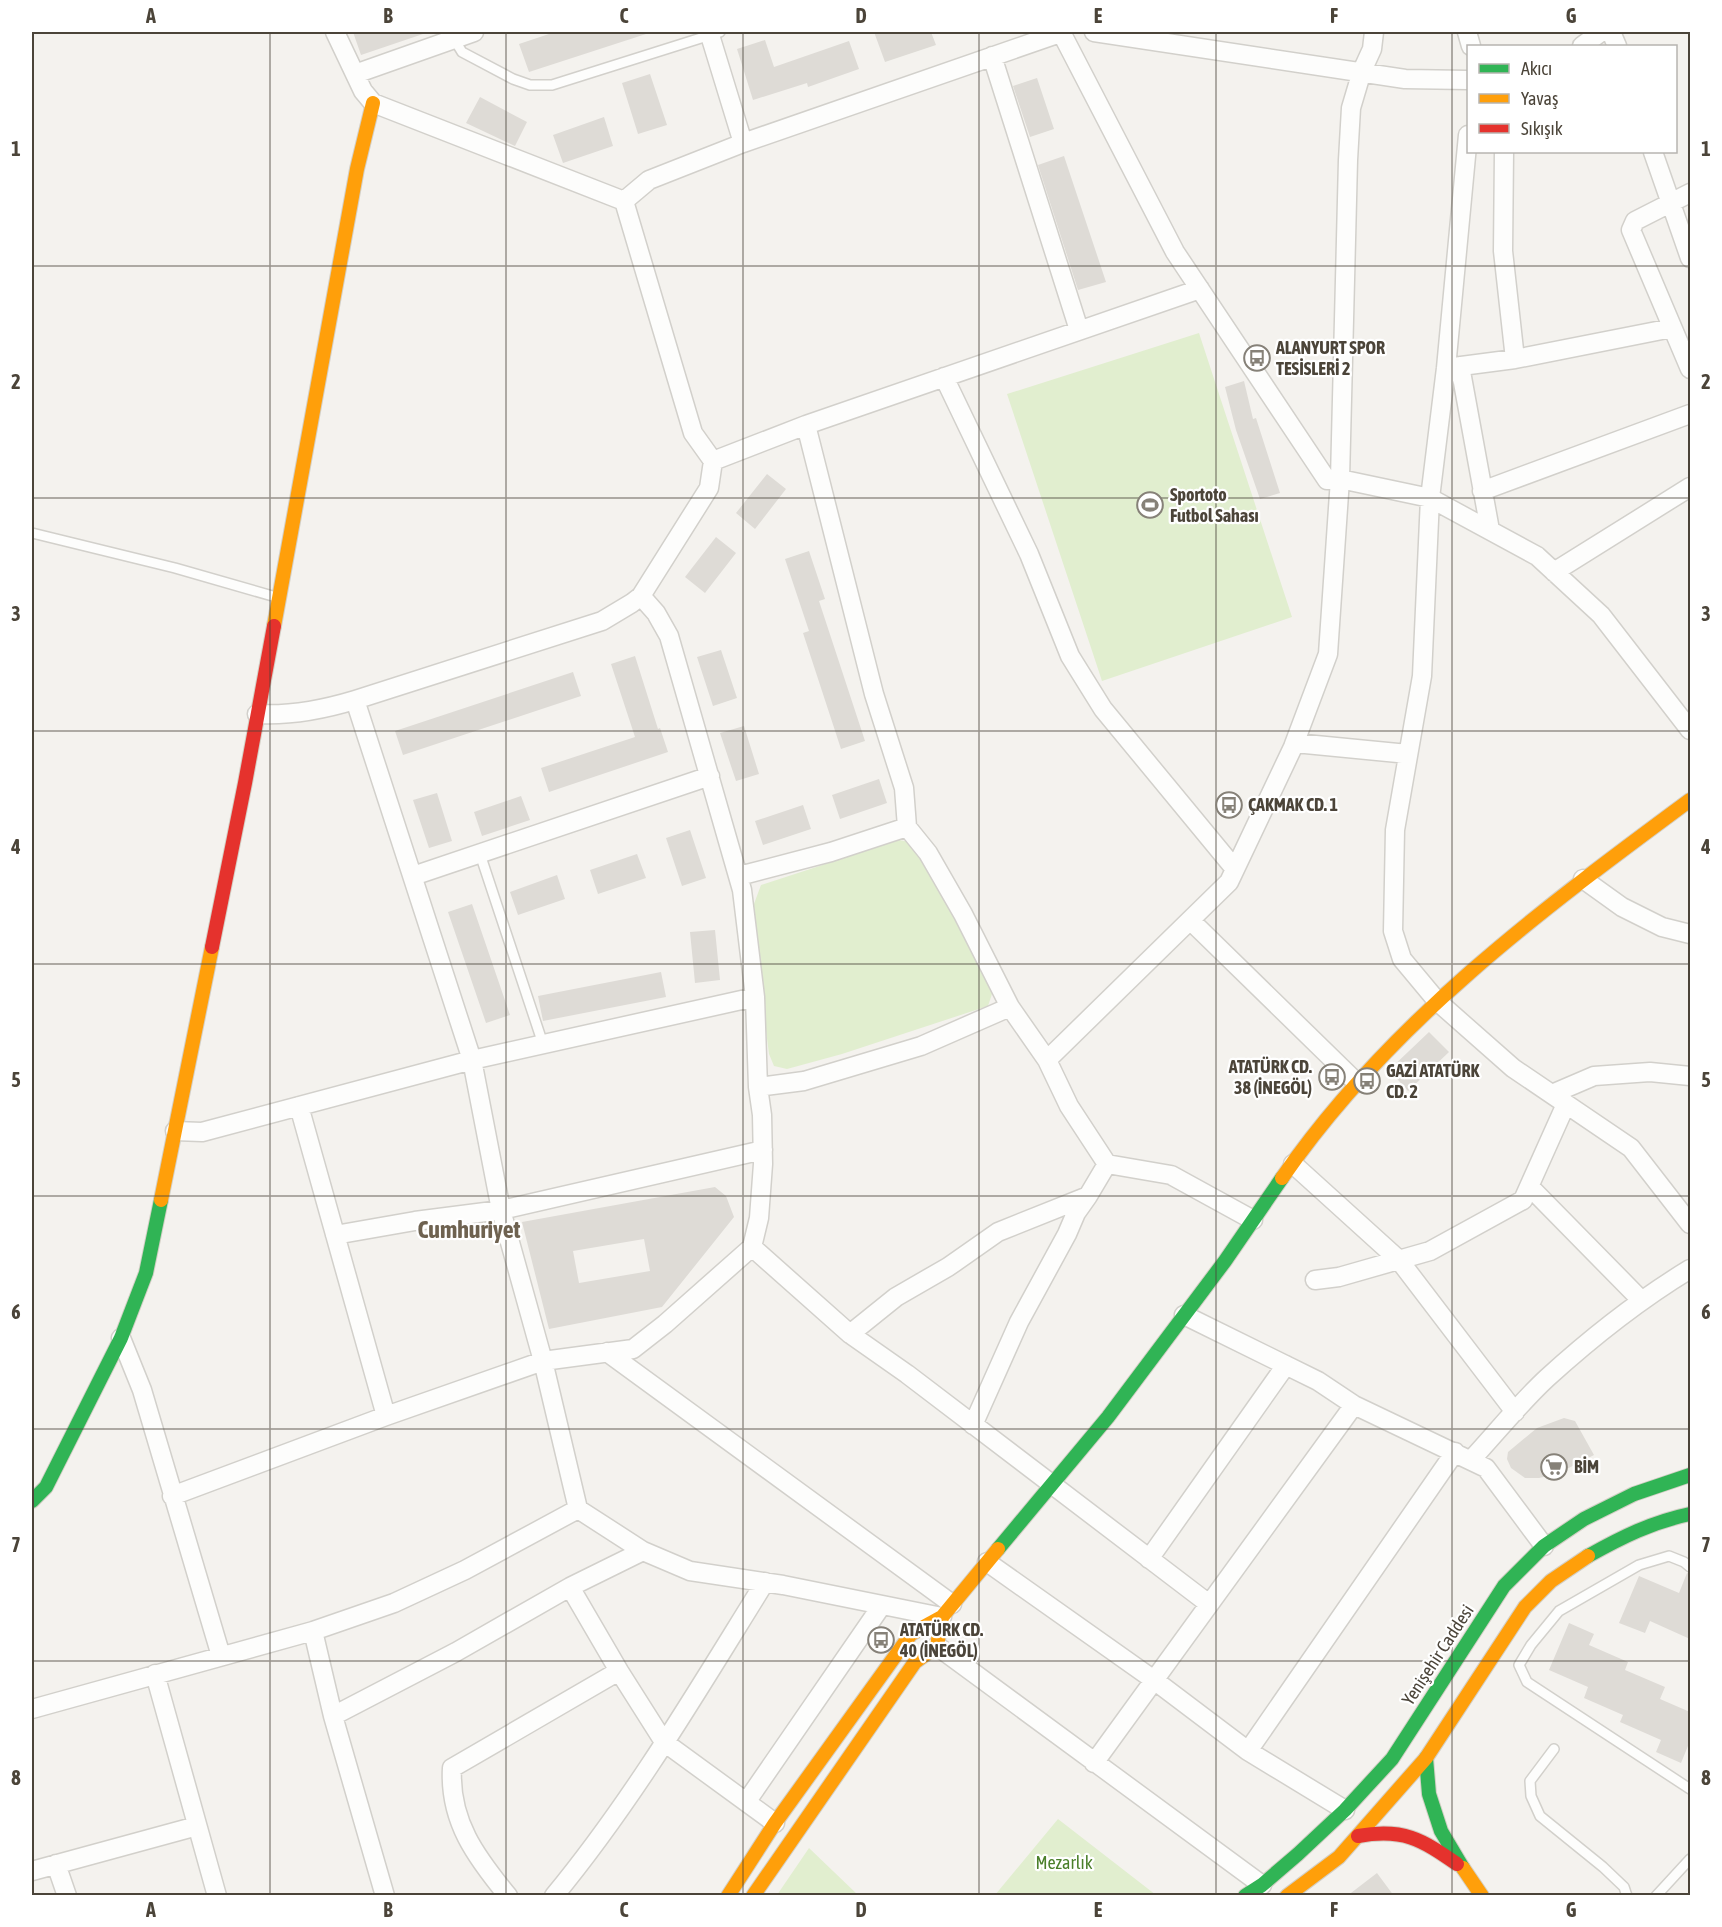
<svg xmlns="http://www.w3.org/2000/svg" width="1722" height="1927" font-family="'Asap Condensed',sans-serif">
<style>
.green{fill:#e1eecf}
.building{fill:#dedbd6;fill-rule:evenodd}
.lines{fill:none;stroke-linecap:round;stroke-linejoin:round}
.lane-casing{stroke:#d2d0cb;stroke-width:12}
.street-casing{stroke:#d2d0cb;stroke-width:21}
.fast-casing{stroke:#d3cfc5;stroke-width:16}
.slow-casing{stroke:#d3cfc5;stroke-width:16}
.jam-casing{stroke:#d3cfc5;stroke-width:16}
.lane{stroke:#fdfdfc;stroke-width:9}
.street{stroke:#fdfdfc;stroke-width:18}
.fast{stroke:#30b455;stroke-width:14}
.slow{stroke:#ff9f0a;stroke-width:14}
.jam{stroke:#e5322d;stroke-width:14}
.grid{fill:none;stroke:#4b4439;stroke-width:1.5;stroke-opacity:0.55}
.labels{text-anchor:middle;stroke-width:4.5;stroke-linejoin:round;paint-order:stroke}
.poi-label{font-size:18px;font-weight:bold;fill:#4b4439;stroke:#fff;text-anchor:start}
.street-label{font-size:18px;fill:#4b4439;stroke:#fff}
.park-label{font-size:18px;fill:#4a7f2a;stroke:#fff}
.district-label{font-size:24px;font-weight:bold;fill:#6e6250;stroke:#fff}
.neatline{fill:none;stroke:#4b4439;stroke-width:2}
.grid-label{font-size:20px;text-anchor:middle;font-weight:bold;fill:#4b4439}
</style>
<rect width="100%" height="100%" fill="#f4f2ee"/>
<path class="green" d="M1199,333l93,284 -190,64 -95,-287z
M899,840l16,3 80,142 -7,21 -146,48 -55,15 -13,-3 -5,-12 -18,-142 10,-27z
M1058,1819l98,76h-161z
M809,1848l49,47h-81z"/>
<path class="building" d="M353,32h69l1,2 -62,21z
M555,32h90l1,2 -117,38 -10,-28z
M874,32h57l5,13 -51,17z
M765,40l9,27 75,-26 10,28 -51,18 -1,-4 -54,17 -16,-51z
M650,74l17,51 -29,9 -16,-51z
M1037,78l17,51 -24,8 -17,-51z
M480,97l47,25 -12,24 -49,-23z
M604,117l9,29 -50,17 -10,-28z
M1064,156l42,126 -28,8 -40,-125z
M1244,381l9,38 3,-1 24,75 -20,6 -24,-69 -11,-43z
M767,474l19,15 -31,40 -19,-16z
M716,537l20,16 -31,40 -20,-16z
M809,551l16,48 -6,2 46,140 -24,8 -38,-116 6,-2 -24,-72z
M721,650l16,48 -24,8 -16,-49z
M635,656l23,73 2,-1 8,24 -119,40 -8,-24 94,-31 -24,-73z
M573,672l8,24 -178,59 -8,-24z
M744,726l15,48 -23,7 -16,-48z
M879,779l8,24 -47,16 -8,-24z
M437,793l15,48 -23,7 -16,-48z
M521,796l9,24 -48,16 -8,-24z
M803,805l8,24 -48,16 -8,-24z
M690,830l16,48 -24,8 -16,-48z
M637,854l9,24 -48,16 -8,-24z
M557,875l8,24 -47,16 -8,-23z
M472,904l38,111 -24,8 -38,-111z
M715,930l5,50 -25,3 -5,-51z
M661,972l5,25 -123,24 -5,-25z
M1429,1032l20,20 -41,39 -19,-21z
M715,1187l11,9 8,21 -72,90 -113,22 -27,-107zM644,1239l6,32 -71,12 -6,-32z
M1564,1418l11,3 19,34 -37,19 -18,4h-14l-14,-10 -4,-9 1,-7 29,-24z
M1687,1573l3,1v65l-40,-18 -5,12 -26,-10 20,-47 40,17z
M1569,1623l25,11 -5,11 39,17 -3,8 40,17 -5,12 30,13v29l-9,22 -25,-11 5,-12 -41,-18 3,-7 -39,-17 4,-11 -39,-17z
M1377,1873l17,23h-47z"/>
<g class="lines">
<g class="lane-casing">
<path id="lane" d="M454,39l8,13 51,27 17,6h22l168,-53
M32,533l143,35 101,29
M480,854l63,190
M1690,1567l-6,-5 -15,-6 -30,9 -80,46 -28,34 -12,20 8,17 163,107
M1554,1749l-24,32 1,15 9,20 63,51 21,20 3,9
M1656,1896l34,-37"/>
</g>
<g class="street-casing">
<path id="street" d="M335,32l28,59 10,12 251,98
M709,32l34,111
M1061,32l114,220 152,228 13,-1 90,19 107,58 64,59 89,115
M1094,32l311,47 63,1
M1467,32l4,14
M1611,32l6,14
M1582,46l19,-14
M992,56l87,274
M355,74l119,-42
M1468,135l-22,233 -16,130 -8,178 -27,154 -2,101 9,28 35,42 76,67 118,80 59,76
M1504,152l-1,99 12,108
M1653,152l37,106
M1690,193l-55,28 -4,9 59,139
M1460,366l30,164
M1446,368l69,-9 157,-31
M944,377l85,177 41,102 33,53 132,160
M806,425l68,269 30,94 3,39
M713,461l93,-36 394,-136
M1482,491l208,-77
M1554,572l136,-85
M355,700l117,360 29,150 42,151 35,148 65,42 47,20 93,14 159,32
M257,714c34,2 65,-4 98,-14l247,-79 30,-18 9,-7 68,-108 4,-27 -20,-28 -69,-232 25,-21 94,-37 320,-111
M1295,743l113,11
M413,876l297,-100
M739,876l92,-24 76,-25 21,26 35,61 47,93 37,53 22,46 38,58 64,11 82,45
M1583,879l39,28 40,20 28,7
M1190,920l167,163
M1047,1060l182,-178 64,-135 35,-93 12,-175 8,-319 3,-52 11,-37 10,-22 2,-17
M758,1087l46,-6 117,-35 89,-39
M1552,1094l42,-18 56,-4 40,4
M299,1106l87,310
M175,1131l27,1 270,-72 283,-63
M1293,1164l106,96 116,152
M1530,1187l111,113
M335,1235l80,-14 86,-11 262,-60
M752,1247l98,87 57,40 302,230
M1315,1280l24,-3 91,-26 93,-51 43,-96
M1184,1315l134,66 36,24 132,63 58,78
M850,1334l46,-37 52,-30 50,-35 90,-36 19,-32
M121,1338l21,52 79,266
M607,1352l345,252
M973,1425l46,-103 48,-88 9,-21 12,-17
M1471,1460c25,-27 49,-57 76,-82 45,-41 92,-78 143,-109
M172,1496l214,-80 157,-55 90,-12 32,-25 87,-77 7,-29 4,-54 -1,-49 -4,-28 -3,-90 -13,-107 -73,-254 -13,-23 -15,-17
M1149,1559l137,-194
M987,1562l167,118 94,71 97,59
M570,1587l49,84 45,71 111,81
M313,1631l20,85 52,180
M937,1646l325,239
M155,1674l62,222
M32,1709l281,-78 81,-28 71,-33 113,-61
M333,1716l123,-64 114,-65 73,-36
M1248,1751l207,-299
M1094,1763l260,-358
M747,1801l135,-196
M56,1864l11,32
M32,1871l165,-45
M508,1896c-32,-39 -59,-75 -56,-128l167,-97
M554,1896c80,-97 145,-208 211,-314"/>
</g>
<g class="fast-casing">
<path id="fast" d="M32,1501l14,-14 75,-149 25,-65 15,-73
M998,1549l110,-132 117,-156 57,-83
M1588,1556c34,-19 64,-34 102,-42
M1426,1758l3,36 12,37 22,37
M1245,1896l17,-11 36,-31 47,-44 47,-51 112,-173 40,-40 40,-27 50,-25 56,-19"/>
</g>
<g class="slow-casing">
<path id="slow" d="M274,626l83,-457 16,-66
M1282,1178c107,-155 259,-268 408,-378
M161,1200l51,-253
M1463,1868l19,28
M728,1896l47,-73 136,-189 31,-17 56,-68
M753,1896l162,-234 22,-16 5,-29
M1287,1896l52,-39 87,-99 99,-151 26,-26 37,-25"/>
</g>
<g class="jam-casing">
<path id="jam" d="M212,947l33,-164 29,-157
M1358,1836c45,-8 63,3 99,28"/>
</g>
<use href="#lane" class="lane"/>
<use href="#street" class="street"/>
<use href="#fast" class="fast"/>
<use href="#slow" class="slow"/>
<use href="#jam" class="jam"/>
</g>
<path class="grid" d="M270,32v1864M506,32v1864M743,32v1864M979,32v1864M1216,32v1864M1452,32v1864M32,266h1658M32,498h1658M32,731h1658M32,964h1658M32,1196h1658M32,1429h1658M32,1661h1658"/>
<defs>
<g id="bus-ring" transform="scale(1.35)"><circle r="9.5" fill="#fff" stroke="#868178" stroke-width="1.5"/><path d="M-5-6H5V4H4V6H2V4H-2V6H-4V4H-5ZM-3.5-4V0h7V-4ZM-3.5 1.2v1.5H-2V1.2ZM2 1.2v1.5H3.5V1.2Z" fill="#868178"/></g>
<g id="stadium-ring" transform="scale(1.35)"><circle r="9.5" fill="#fff" stroke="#868178" stroke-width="1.5"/><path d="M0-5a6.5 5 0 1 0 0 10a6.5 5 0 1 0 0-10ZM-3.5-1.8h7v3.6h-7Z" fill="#868178"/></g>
<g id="supermarket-ring" transform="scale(1.35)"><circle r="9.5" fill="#fff" stroke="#868178" stroke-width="1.5"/><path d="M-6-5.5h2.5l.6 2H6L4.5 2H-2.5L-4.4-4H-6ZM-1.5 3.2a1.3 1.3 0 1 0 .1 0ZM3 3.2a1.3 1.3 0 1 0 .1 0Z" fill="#868178"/></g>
</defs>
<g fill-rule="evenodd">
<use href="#bus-ring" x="1257" y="358"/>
<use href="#stadium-ring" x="1150" y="505"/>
<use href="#bus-ring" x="1229" y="805"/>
<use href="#bus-ring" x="1332" y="1077"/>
<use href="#bus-ring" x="1367" y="1081"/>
<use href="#supermarket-ring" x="1554" y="1467"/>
<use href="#bus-ring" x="881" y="1640"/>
</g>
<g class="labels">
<g class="poi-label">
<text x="1276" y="354">ALANYURT SPOR<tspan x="1276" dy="21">TESİSLERİ 2</tspan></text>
<text x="1170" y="501">Sportoto<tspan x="1170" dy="21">Futbol Sahası</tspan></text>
<text x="1248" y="811">ÇAKMAK CD. 1</text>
<text x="1312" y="1073" text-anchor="end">ATATÜRK CD.<tspan x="1312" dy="21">38 (İNEGÖL)</tspan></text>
<text x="1386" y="1077">GAZİ ATATÜRK<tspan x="1386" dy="21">CD. 2</tspan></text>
<text x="1574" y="1473">BİM</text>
<text x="900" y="1636">ATATÜRK CD.<tspan x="900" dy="21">40 (İNEGÖL)</tspan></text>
</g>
<g class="street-label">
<text transform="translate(1438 1655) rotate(-57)" y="6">Yenişehir Caddesi</text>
</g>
<g class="park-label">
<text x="1064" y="1869">Mezarlık</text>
</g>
<g class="district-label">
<text x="469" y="1238">Cumhuriyet</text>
</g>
</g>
<rect width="1722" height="1927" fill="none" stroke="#ffffff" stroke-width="66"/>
<rect x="1467" y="45" width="210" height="108" fill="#ffffff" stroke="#b7b4b0" stroke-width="1.5"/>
<rect x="1479" y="64" width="30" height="9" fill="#30b455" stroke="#b7b4b0" stroke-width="1.5"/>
<text x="1521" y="75" font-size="18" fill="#4b4439">Akıcı</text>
<rect x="1479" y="94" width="30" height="9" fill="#ff9f0a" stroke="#b7b4b0" stroke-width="1.5"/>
<text x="1521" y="105" font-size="18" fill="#4b4439">Yavaş</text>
<rect x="1479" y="124" width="30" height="9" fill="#e5322d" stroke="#b7b4b0" stroke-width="1.5"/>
<text x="1521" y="135" font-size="18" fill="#4b4439">Sıkışık</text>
<rect x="33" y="33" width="1656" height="1861" class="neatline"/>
<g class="grid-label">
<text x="151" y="23">A</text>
<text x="388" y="23">B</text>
<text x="624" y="23">C</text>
<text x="861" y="23">D</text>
<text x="1098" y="23">E</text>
<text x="1334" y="23">F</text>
<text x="1571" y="23">G</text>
<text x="16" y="156">1</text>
<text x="1706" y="156">1</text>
<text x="16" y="389">2</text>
<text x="1706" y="389">2</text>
<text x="16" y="621">3</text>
<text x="1706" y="621">3</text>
<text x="16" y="854">4</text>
<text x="1706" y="854">4</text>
<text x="16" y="1087">5</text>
<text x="1706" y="1087">5</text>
<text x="16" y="1319">6</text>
<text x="1706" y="1319">6</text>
<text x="16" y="1552">7</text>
<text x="1706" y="1552">7</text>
<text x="16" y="1785">8</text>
<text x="1706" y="1785">8</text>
<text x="151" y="1917">A</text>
<text x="388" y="1917">B</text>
<text x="624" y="1917">C</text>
<text x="861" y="1917">D</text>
<text x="1098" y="1917">E</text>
<text x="1334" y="1917">F</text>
<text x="1571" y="1917">G</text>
</g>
</svg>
